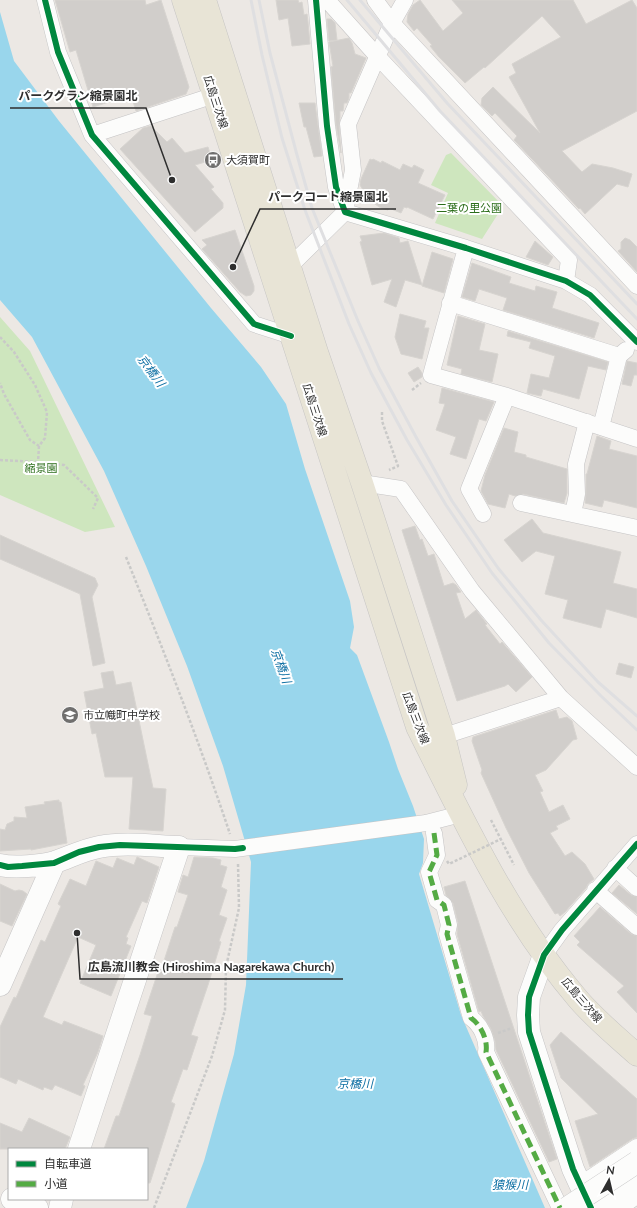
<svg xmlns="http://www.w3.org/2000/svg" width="637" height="1208" font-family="Lato,'Noto Sans JP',sans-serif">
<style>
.green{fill:#cee6be}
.water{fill:#99d6ec}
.building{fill:#d1cecb;stroke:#d7d4d0}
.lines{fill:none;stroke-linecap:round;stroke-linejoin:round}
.street-casing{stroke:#c5c4c5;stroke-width:17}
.secondary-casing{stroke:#c5c4c5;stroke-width:23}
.primary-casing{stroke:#c6c5c4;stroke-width:23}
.path{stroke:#c9c9c8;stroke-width:2.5;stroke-dasharray:3 2;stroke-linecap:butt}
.street{stroke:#fcfcfb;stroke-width:16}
.secondary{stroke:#fcfcfb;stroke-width:22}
.primary{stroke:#e8e4d6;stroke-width:22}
.rail{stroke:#dfdfe1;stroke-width:3}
.secondary-bridge-casing{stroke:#c5c4c5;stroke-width:23;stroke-linecap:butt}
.path-bridge{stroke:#c9c9c8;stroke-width:2.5;stroke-dasharray:3 2;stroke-linecap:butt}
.secondary-bridge{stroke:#fcfcfb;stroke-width:22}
.quiet{stroke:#54ab44;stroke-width:5;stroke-dasharray:10 5;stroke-linecap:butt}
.cycleway-casing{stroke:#fff;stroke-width:8}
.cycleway{stroke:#00873e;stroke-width:6}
.labels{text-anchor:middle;stroke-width:4;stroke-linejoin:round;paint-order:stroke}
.street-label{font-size:11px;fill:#2e2e2e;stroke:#fff}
.poi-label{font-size:11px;fill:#2e2e2e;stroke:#fff;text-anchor:start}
.park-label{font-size:11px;fill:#2c6e1b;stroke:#fff}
.water-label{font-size:12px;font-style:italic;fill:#0d6fa3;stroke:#fff}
.leader{fill:none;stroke:#2e2e2e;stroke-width:1.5}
.callout-dot{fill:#2e2e2e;stroke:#fff;stroke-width:1.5}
.callout-label{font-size:12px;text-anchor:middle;font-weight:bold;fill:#2e2e2e;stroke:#fff;stroke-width:4;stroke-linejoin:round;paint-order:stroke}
</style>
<rect width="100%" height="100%" fill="#ece8e4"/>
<path class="green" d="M451,153l52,53 -21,33 -47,-16 13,-30 -17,-8 15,-30z
M0,317l30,34 85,176 -30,5 -85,-37z"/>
<path class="water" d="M0,12l14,49 45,60 152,187 50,59 25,37 19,65 45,132 4,26 -4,21 7,7 32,87 9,27 15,37 11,33 -1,24 -4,11 42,141 84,193h-359l18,-47 30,-107 12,-69 5,-123 -28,-96 -36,-100 -41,-100 -42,-95 -72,-134 -32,-37z"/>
<path class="building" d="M55,0h90l1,5 15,-5 28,87 -3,7 -50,17 -5,-16 -38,12 -17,-57 -6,2z
M276,0h22l1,3 3,-1 2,13 3,-1 1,8 2,22 -18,2 -4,-28 -9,2z
M420,0l23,31 20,-18 -11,-13h121l13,24 46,-24 5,8v103l-75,40 20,21 10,-8 21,4 19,6 -4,13 -11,-3 -32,30 -5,-6 -1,1 -65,-69 3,-4 -22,-23 -3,3 -11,-11 1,-7 11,-11 47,46 -31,-56 7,-4 -4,-9 49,-27 -19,-21 -57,52 -1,-1 -19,16 -26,-26 -9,-11 2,-1 -15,-17 -3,3 -7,-9 1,-8 5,-9z
M327,19h4l4,4 2,17 -8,1z
M349,38l3,5 3,11 11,4 -15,35h-2v5l-2,5h-3l-1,8h-3v6l-1,8 2,28 -5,-28 -5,-58 2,-1 -4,-24z
M299,103h16l7,53 -8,1 -8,-30h-2z
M151,126l16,16 5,-4 13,15 23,-6 4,13 -17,5 19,22 -3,2 12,14v5l-28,24 -75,-83 23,-21z
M370,159l2,1 1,-1 8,4 1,-2 18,9 3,-6 9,4 2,-3 10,5 -6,13 27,12 -12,24 -26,-12v1l-3,-1 -3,6 -12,-5 -1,2 -7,-2 -12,-8 -9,-15 1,-6z
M235,230l19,56v5l-3,4 -5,1 -6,-4 -38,-43 5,-4 -5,-5z
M384,233l15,5 1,5 8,-2 14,44 -17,-5 -9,27 -12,-5 8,-23 -20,6 -12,-43 2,-1 -2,-5z
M625,238l5,2 7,7v25l-19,-21 3,-2v-7z
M535,241l18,16 -5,8 -22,-8z
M432,252l21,7 -9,34 -22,-7z
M472,263l39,14 -2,6 26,8 1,-5 21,6 -5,16 47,15 -5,15 -91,-28 4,-12 -28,-9 -4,12 -13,-4z
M400,314l26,7 -2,7h5l-7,31 -21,-5 -6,-17z
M458,316l27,8 -6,26 19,4 -6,28 -31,-8 1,-5 -15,-4z
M508,331l100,31 -2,8 -18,-4 -9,33 -36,-10 -2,7 -14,-3 4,-19 18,4 6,-22 -26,-8 2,-6 -24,-6z
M627,361l10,2v12h-3l-3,11 -9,-2z
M418,367l4,6v4l-8,5 -6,-9z
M442,388l52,14 -8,19 -7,-2 -13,40 -16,-5 6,-17 -20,-7 9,-26 -6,-1z
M504,428l14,4 -4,20 12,3v2l41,12v24l-3,10 -41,-9 -8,2 -6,-2 -4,14 -17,-4 -7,-13 4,-16z
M597,436l14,5 -2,8 28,7v52l-33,-8 -2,7 -17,-4 1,-9v-20h1z
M532,519l11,14 78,19 -8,31 24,6v29l-31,-9 -5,19 -38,-10 5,-18 -23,-6 10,-38 -19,-5 -14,11 -18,-22z
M415,526l5,14 2,-1 6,17 6,-2 10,32 9,-3 3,2 5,7 -5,1 9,26 11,-9 11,14 -2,1 15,19 2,-2 30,35 -16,15 -8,-8 -3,2 -48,15 -55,-171z
M0,535l95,43 3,7 -6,12 13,66 -12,3 -13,-72 -80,-35z
M619,663l15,4 -3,11 -15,-4z
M113,671l3,14 15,-3 22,106 13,1 -3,42 -34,-2 4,-52h-28l-9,-44 -4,1 -8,-42 20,-4 -3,-15z
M556,710l3,9 8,-2 5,4 5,18 -4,1 -27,30 -11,5 8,16 -3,1 9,20 14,-7 7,14 -14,7 2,3 -8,4 15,23 7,-4 13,12 9,15 -6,5 -2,4 -21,24 -5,4 -2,-3 -3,1 -26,-41 -23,-45 -25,-55 1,-3 -10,-29 1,-4z
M59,800v2h2l6,41 -36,7v-1l-31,2v-22l5,1 2,-6 7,-3v-4l13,1 -2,-11 20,-3 -1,-2z
M137,857l22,10 -12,36 -5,-2 -16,36 2,1 -2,6 5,2 -20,50 -31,-13 16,-38 -18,-8 -35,80 19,8 2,-4 39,15 -5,16 -15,33 2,1 -4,10 -26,-11 -3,5 -8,-3 -1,3 -25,-11 -2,5 -16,-7v-50l14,-30 2,1 25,-58 4,2 16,-36 -3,-2 12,-25 16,7 10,-25 17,7 4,-10 17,7z
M194,857l19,1 8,2 -1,5 7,2 -6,20 6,3 -8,25 8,3 -8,23 2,1 -13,43 -17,50 7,2 -11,33 -4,-1 -12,33 4,2 -25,79h-3v-34h-43l12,-33h3l21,-61 12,-39 -8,-2 15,-45 2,1 14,-43h2l11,-32 -10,-3 5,-17 5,2z
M465,881l92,278 -8,3 -53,-112 -1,-9 -4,-12 -8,-13 -2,-5 -2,1 -22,-78 1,-11 -5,-20 -7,-8 -2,-8z
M0,884l15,7 4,-1 4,1 4,3 -15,32 -12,-5z
M619,885l12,10 6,2v17l-25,-21z
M600,907l31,27 6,2v77l-20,-21 7,-6 -47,-41 3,-3 -6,-6z
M561,1032l76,67v38l-5,2 -42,28 -15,-46 23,-7 -37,-36 -11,-33z
M29,1118l41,19 -5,12h-65v-26l22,9z"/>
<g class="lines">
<g class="street-casing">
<path id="street" d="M45,0l13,52 34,83 162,189 37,12
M316,0l11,126 9,61 9,25 121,36 100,33 24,14 47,47
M327,0l51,57 191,203 -3,21
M375,0l17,23 245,263
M92,135l132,-43
M466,248l-35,127 76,21 130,43
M283,273l62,-61 8,-42 -5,-46 44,-101 13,-23
M450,303l169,53
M601,427l18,-71 7,-6
M362,483l39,6 71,102 89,107 76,69
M521,503l116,25
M483,514l-14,-25 38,-93
M573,514l4,-20 -1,-30 11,-42
M444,736l117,-38
M434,833l3,22 -8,17 8,28 7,5 5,20 -2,9 24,84c10,7 17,22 15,34l74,156
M179,847l56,2 191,-26 35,-9
M615,868l22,20
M595,890l42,37
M544,955l18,-25 75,-86
M580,1185l57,-38
M619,1208l18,-12"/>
</g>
<g class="secondary-casing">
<path id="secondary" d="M0,865c13,3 42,1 55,-3 15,-5 28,-12 44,-15 25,-5 53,-1 80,0l-100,302
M544,955l-15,42 -1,18 1,17 44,137 18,39
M0,985l54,-122
M12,1199l25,9
M60,1208l2,-9
M598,1208l39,-26"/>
</g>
<g class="primary-casing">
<path id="primary" d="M183,0l234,727c47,94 92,191 161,272 17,20 39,38 59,56
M205,0l112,352 45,131 82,253 12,49"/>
</g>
<path class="path" d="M0,337l14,15 21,33 12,27 -2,26 -6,8 -9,-6 -26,-46 -4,-11
M412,390l9,-7
M382,412v9l16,45 -9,4
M39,446l-1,16 26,3 34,33 -5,11
M0,460l38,2
M126,557c37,92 73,184 104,277
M491,820l23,45
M498,1033l14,-5
M154,1208l58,-152 13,-46 1,-43 13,-59 -1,-45"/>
<use href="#street" class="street"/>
<use href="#secondary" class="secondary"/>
<use href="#primary" class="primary"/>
<path class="rail" d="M251,0l11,55 20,83 23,72 44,114 22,49 36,67 39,65 46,68 57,70 52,53 36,34
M259,0l11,53 27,102 15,53 46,113 21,47 37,69 36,64 46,67 43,52 57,62 39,34
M347,0l93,111 197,208
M360,0l87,103 190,201"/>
<g class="secondary-bridge-casing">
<path id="secondary-bridge" d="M567,1208l70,-46"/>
</g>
<path class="path-bridge" d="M447,861l2,3 52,-25"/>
<use href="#secondary-bridge" class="secondary-bridge"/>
<path class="quiet" d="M434,833l3,22 -8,17 8,28 7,5 5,20 -2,9 24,84c10,7 17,22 15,34l74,156"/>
<g class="cycleway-casing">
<path id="cycleway" d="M45,0l13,52 34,83 162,189 37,12
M316,0l11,126 9,61 9,25 121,36 100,33 24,14 47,47
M0,865l8,2 14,-1 32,-3 25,-11 20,-5 21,-2 115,4 8,-1
M591,1208l-18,-39 -44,-137 -1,-17 1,-18 15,-42 18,-25 75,-86"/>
</g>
<use href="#cycleway" class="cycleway"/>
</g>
<defs>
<g id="bus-disc" transform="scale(0.9)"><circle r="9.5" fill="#706f6e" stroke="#fff"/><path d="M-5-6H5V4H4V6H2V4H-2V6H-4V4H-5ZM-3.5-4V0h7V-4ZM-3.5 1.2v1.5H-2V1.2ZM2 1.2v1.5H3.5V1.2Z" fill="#fff"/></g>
<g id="school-disc" transform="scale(0.9)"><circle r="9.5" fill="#706f6e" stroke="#fff"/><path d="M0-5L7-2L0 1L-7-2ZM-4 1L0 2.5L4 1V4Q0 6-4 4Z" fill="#fff"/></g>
</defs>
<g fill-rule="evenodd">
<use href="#bus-disc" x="213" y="160"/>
<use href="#school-disc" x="70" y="715"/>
</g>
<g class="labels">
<g class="street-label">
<text transform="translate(216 102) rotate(72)" y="4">広島三次線</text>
<text transform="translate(315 410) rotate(72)" y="4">広島三次線</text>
<text transform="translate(416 718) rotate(69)" y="4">広島三次線</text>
<text transform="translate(582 1000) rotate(49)" y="4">広島三次線</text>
</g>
<g class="poi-label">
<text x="226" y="164">大須賀町</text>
<text x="83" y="719">市立幟町中学校</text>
</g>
<g class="park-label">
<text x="469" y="212">二葉の里公園</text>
<text x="41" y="472">縮景園</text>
</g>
<g class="water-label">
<text transform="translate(151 371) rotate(53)" y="4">京橋川</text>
<text transform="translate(281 666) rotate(70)" y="4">京橋川</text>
<text x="355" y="1088">京橋川</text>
<text x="510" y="1189">猿猴川</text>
</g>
</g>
<path class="leader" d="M172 180L146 108H10M233 267L260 209H396M77 933L80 979H343"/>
<g class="callout-dot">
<circle cx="172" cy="180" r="4"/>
<circle cx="233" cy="267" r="4"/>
<circle cx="77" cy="933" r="4"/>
</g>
<g class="callout-label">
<text x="78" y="100">パークグラン縮景園北</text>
<text x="328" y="201">パークコート縮景園北</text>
<text x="211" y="971">広島流川教会 (Hiroshima Nagarekawa Church)</text>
</g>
<rect x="8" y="1148" width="140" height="52" fill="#ffffff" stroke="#ababab"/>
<rect x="16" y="1161" width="20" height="6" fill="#00873e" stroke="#ababab"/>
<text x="44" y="1168" font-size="12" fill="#2e2e2e">自転車道</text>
<rect x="16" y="1181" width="20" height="6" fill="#54ab44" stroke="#ababab"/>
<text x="44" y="1188" font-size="12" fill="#2e2e2e">小道</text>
<g transform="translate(609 1180) rotate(8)" stroke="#ffffff" stroke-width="3" paint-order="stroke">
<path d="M0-3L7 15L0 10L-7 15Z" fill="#2e2e2e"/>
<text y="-6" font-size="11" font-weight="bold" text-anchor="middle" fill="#2e2e2e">N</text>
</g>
</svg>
